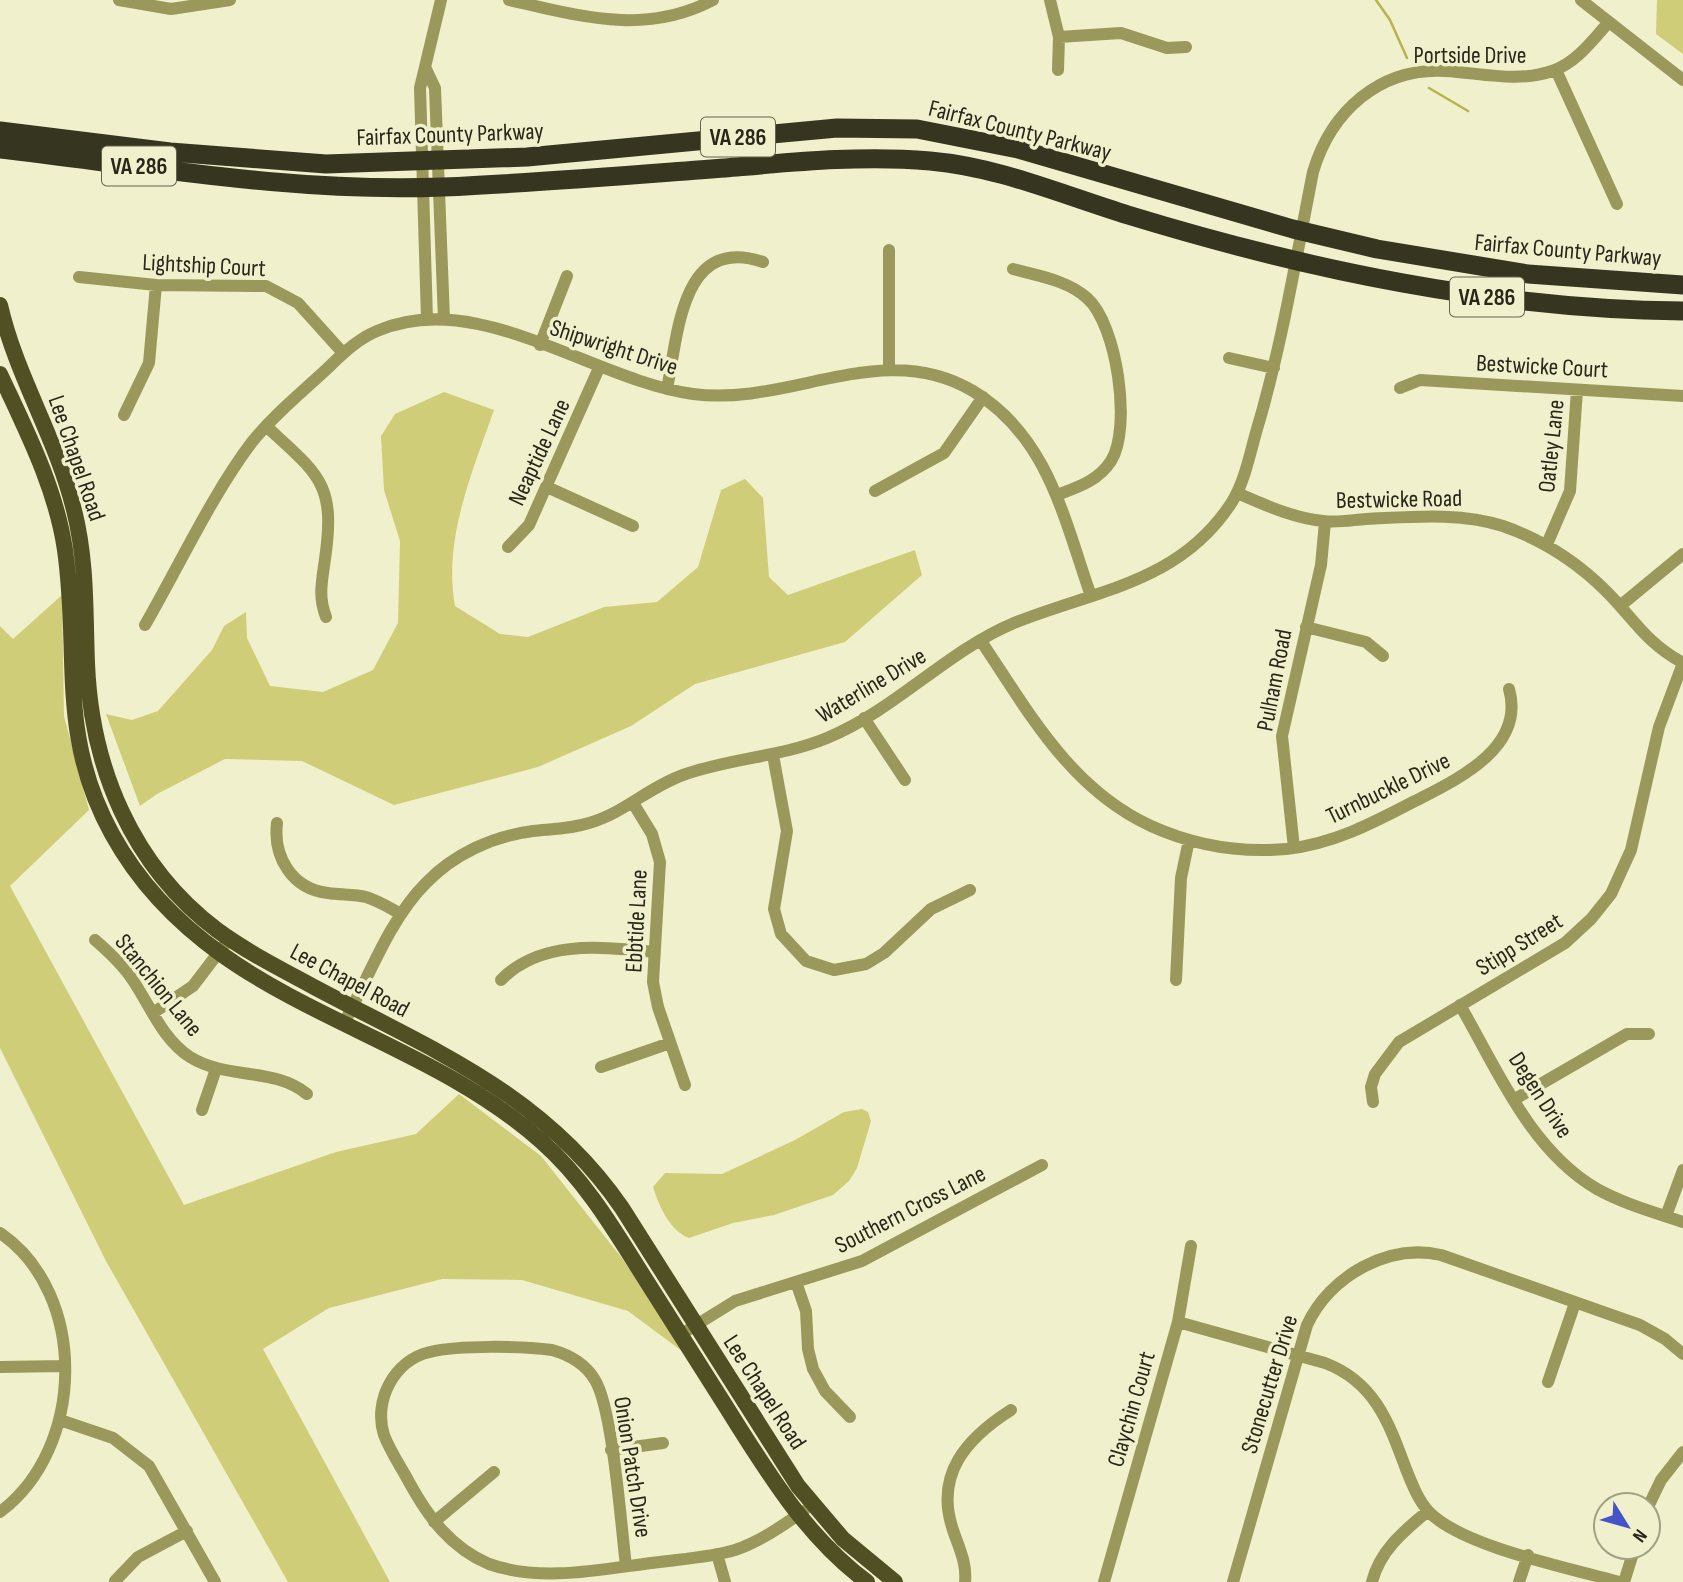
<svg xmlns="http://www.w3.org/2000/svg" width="1683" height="1582" font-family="'Sofia Sans Condensed',sans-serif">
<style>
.green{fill:#d0cd79}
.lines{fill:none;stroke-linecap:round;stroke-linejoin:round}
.stream{stroke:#b8b34d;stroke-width:2.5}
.minor{stroke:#9a985a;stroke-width:12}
.major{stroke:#514f24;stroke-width:16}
.highway{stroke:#36351f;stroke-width:19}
.labels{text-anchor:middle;stroke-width:7;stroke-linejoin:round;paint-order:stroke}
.shield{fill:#f0f0cc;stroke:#64634f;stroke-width:2}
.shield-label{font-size:23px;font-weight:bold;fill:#28271a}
.street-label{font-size:24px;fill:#28271a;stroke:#f0f0cc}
</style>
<rect width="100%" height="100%" fill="#f0f0cc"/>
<path class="green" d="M1657,0h26v54l-27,-20z
M444,392l50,18c-22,63 -51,129 -39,196l45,28 28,3 76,-30 53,-5 41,-35 23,-77 24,-11 18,19 6,79 19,18 127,-45 7,25 -77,67 -150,42 -64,42 -93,41 -144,38 -92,-44 -77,-2 -68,35 -17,12 -34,-92 26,6 26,-9 54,-61 12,-24 22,-14 1,26 23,48 53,6 50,-22 25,-47 2,-82 -16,-51 -3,-54 14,-22z
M62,595l2,121 25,94 -79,76 174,319 152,-53 80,-18 43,-40 82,62 80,101 73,103 -66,-49 -106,-31 -80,-1 -113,29 -66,41 127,233h-102l-182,-321 -106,-213v-422l13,13z
M862,1109l6,3 3,9 -14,47 -8,13 -16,14 -59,20 -41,8 -44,15c-19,-7 -30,-32 -36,-51l12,-14 57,1 73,-34 49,-28z"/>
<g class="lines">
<path class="stream" d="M1376,0l14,20 17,38
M1429,88l39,23"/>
<path class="minor" d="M119,0l52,9 59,-9
M509,0c71,16 136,36 204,0
M1050,0l9,37 -1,33
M1581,0l102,80
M1059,37l62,-4 46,15 19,-1
M426,69l9,19 9,231
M1556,70l61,134
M889,250v118
M1013,269c25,7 54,11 74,29 30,26 45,130 24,163 -13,20 -33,26 -54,34
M79,277l77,8 110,1 32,17 45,50
M427,319l-7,-231 21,-88
M540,345l27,-69
M1229,358l45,10
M1400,388l20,-8 263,16
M667,389c11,-54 14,-155 96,-127
M124,415l25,-52 7,-78
M266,426c53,49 70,57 59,133 -3,22 -7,38 1,58
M547,487l86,39
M875,491l69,-38 39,-56
M1237,493c28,12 56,25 86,28 14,2 29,-1 43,-2 46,-2 93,-7 137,7 40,14 73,35 103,65 29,29 39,51 77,72
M1547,544l23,-53 7,-101
M508,547l21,-22 70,-157
M1620,606l63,-52
M145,625c33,-57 68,-132 107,-183 19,-24 44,-45 66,-65 19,-17 35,-36 59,-46 101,-44 215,49 316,63 96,13 189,-57 280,-3 75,45 91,128 118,205
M1306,627l60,15 17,14
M981,641c47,70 89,148 170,185 42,19 89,27 135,23 47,-5 87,-26 129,-48 41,-21 111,-53 94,-112
M864,718l41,62
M773,755l14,76 -13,78 7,25 25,27 28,9 32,-6 18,-11 47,-44 39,-19
M633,803l19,31 8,28 -7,120 5,25 27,78
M277,823c-4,34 15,66 51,70 13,2 26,1 38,4 13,4 24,11 35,17
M1294,848l-12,-112 39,-171 4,-43
M95,940c14,12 27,24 37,39 18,26 30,60 58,78 37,23 84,10 117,37
M501,980c40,-41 101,-33 153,-28
M1176,980l5,-102 8,-38
M1460,1005c37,64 70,145 137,184 27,15 57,23 86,33
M153,1013l40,-27 32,-42
M344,1023c25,-46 45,-103 82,-140 28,-29 67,-47 107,-52 19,-2 37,-2 56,-8 35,-10 60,-36 94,-48 47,-17 98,-18 144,-37 68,-28 120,-87 187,-115 82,-33 166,-40 218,-121 13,-21 18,-49 25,-73 25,-84 39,-171 56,-257 18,-61 67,-105 133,-101 34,2 73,12 106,0 24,-8 40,-30 56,-48
M601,1067l69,-24
M1515,1099l112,-65h22
M1373,1102l-2,-15 4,-13 24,-32 166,-99 26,-24 20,-25 20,-44 28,-123 24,-64
M202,1110l14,-41
M1666,1216l17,-46
M0,1233c89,61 85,216 0,279
M796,1282l10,29 2,38 5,20 12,22 25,26
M1178,1322l147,41c50,19 64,60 81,106 6,15 12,31 23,43 34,35 141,56 190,70
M680,1335l55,-34 127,-40 180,-96
M0,1367l65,-1
M1548,1382l27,-79
M60,1420l53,18 36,28 66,116
M611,1450l52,-7
M1648,1507l13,-27 22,-28
M434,1522l60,-50
M717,1554l8,28
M626,1566c-5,-40 -13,-156 -31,-186 -10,-17 -25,-25 -43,-30 -30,-4 -93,-5 -122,2 -36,8 -57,49 -46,83 6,16 17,32 25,47 19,35 42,66 80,82 51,18 109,6 162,-1 28,-4 57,-5 84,-13 26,-9 47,-24 69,-39
M115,1581l23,-24 49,-26
M965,1582c2,-19 -6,-34 -12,-52 -19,-56 14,-92 58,-120
M1104,1582l74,-260 13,-76
M1233,1582l74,-257c23,-49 81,-82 134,-70l199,70 25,14 18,15
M1372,1582c8,-32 32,-51 56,-71
M1519,1582l9,-27
M1624,1582l11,-35"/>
<path class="major" d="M0,305c16,71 57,134 74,205 13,51 11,101 13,153 4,104 45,203 130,267 30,22 64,39 97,57 118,63 229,106 308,221l176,278 45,53 52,43
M0,374c26,56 56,114 65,176 15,105 -8,184 47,284 95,173 294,187 429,307 40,35 68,80 96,125 29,46 59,93 88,139 41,65 80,131 142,177"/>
<path class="highway" d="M0,131l170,21 156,12 201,-7 310,-29 80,1 101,20 275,80 84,20 151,25 155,11
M0,149c146,17 295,44 443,38 94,-4 188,-12 282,-19 69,-6 136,-13 205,-7 69,6 133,34 198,54 180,55 366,94 555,96"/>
</g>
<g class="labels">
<g class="shield">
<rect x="701" y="117.5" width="74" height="39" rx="5"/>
<rect x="102" y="146.5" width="74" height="39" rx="5"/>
<rect x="1450" y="277.5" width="74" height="39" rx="5"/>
</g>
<g class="shield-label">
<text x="738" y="145">VA 286</text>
<text x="139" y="174">VA 286</text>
<text x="1487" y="305">VA 286</text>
</g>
<g class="street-label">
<text x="1470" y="63">Portside Drive</text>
<text transform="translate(1020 130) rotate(14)" y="8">Fairfax County Parkway</text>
<text transform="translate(450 134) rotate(-2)" y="8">Fairfax County Parkway</text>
<text transform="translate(1568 250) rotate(5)" y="8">Fairfax County Parkway</text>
<text transform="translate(204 265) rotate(3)" y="8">Lightship Court</text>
<text transform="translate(614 347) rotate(18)" y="8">Shipwright Drive</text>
<text transform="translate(1542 366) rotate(3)" y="8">Bestwicke Court</text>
<text transform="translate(1551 446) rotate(-84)" y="8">Oatley Lane</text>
<text transform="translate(539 452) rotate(-65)" y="8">Neaptide Lane</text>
<text transform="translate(77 458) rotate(71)" y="8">Lee Chapel Road</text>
<text transform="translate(1399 499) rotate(-1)" y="8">Bestwicke Road</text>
<text transform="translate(1274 680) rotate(-79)" y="8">Pulham Road</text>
<text transform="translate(871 685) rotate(-31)" y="8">Waterline Drive</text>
<text transform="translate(1388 788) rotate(-26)" y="8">Turnbuckle Drive</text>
<text transform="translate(636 921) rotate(-87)" y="8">Ebbtide Lane</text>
<text transform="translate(1519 944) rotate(-32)" y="8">Stipp Street</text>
<text transform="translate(350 980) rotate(28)" y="8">Lee Chapel Road</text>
<text transform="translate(159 985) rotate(51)" y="8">Stanchion Lane</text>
<text transform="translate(1541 1095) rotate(57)" y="8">Degen Drive</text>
<text transform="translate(910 1209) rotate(-27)" y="8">Southern Cross Lane</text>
<text transform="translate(1269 1384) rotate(-73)" y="8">Stonecutter Drive</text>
<text transform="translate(765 1392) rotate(57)" y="8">Lee Chapel Road</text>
<text transform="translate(1131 1409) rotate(-74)" y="8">Claychin Court</text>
<text transform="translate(633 1467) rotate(81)" y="8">Onion Patch Drive</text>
</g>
</g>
<g transform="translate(1627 1526) rotate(127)"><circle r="33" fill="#f0f0cc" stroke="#a0a085" stroke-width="2"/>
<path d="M0-5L12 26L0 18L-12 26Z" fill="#4654c9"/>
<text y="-10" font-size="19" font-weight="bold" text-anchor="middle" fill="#28271a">N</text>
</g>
</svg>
